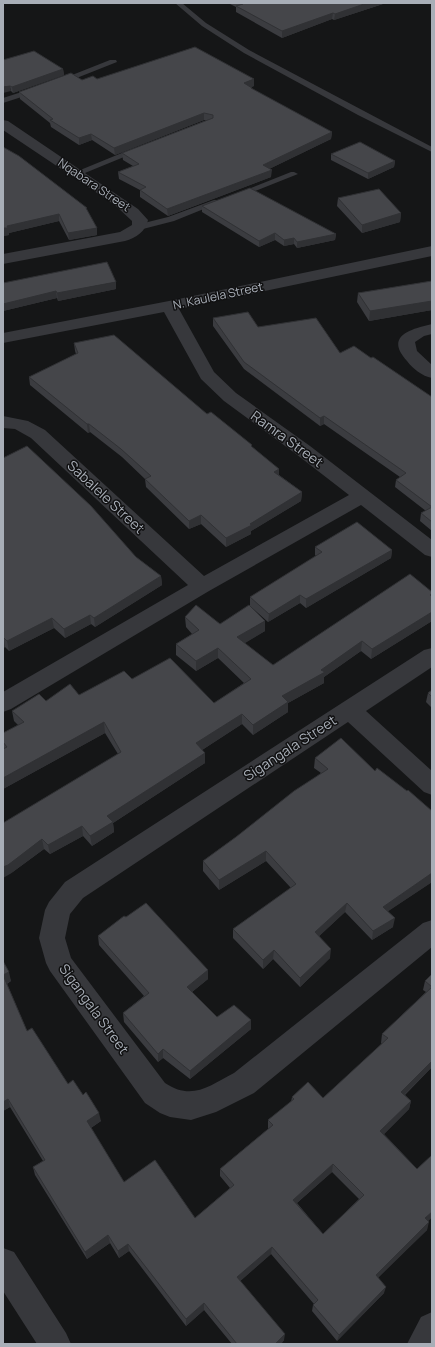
<svg xmlns="http://www.w3.org/2000/svg" width="435" height="1347" font-family="Manrope,sans-serif">
<style>
.lines{fill:none;stroke-linecap:round;stroke-linejoin:round}
.service{fill:#37383c;fill-rule:evenodd}
.minor{fill:#37383c;fill-rule:evenodd}
.wall{fill:#3b3c40;fill-rule:evenodd}
.shaded-wall{fill:#303134}
.building{fill:#45464a;stroke:#303134;fill-rule:evenodd}
.labels{text-anchor:middle;stroke-width:3;stroke-linejoin:round;paint-order:stroke}
.far-street-label{font-size:12px;fill:#a8aeb7;stroke:#111112}
.street-label{font-size:14px;fill:#a8aeb7;stroke:#111112}
</style>
<rect width="100%" height="100%" fill="#151617"/>
<g class="lines">
<path class="service" d="M175,3h7l24,20 43,27 183,97v5l-74,-37 -114,-62 -42,-27z
M110,60h6l1,2 -53,21h-3l-4,-2z
M34,88l4,2 -1,2 -34,11v-5z
M134,148h3l4,2 -61,25h-6l-1,-2z
M291,172h3l4,2 -58,23h-3l-4,-2z
M214,200h3l4,2 -47,19 -35,9 -4,-3 1,-2 32,-8z"/>
<path class="minor" d="M3,120l5,1 130,88 10,11c-2,11 -12,18 -23,21l-122,23v-10l117,-22 12,-7v-4l-17,-16 -112,-75z
M432,246v10l-253,53 35,63 22,21 74,53 122,94v17l-7,-2 -64,-50 -152,86 -198,118 -8,3v-20l185,-107 -157,-147 -16,-9 -12,-1v-12l25,5 17,9 159,146 145,-81 -53,-41 -72,-53 -23,-22 -37,-67 -161,31v-10l166,-32z
M432,324v10l-8,2 -9,6 2,9 15,14v13c-10,-2 -19,-9 -25,-17 -23,-25 4,-32 25,-37z
M432,648v19l-66,44 66,60v24l-8,-3 -76,-70 -265,176 -13,16 -5,24 6,20 94,125c27,18 44,3 69,-10l189,-150 9,-3v27l-178,146 -38,19 -25,8 -21,-3 -10,-4 -15,-10 -95,-132 -4,-8 -7,-25 6,-28 4,-8 16,-20 359,-232z
M3,1248l11,4 52,81 5,11h-34l-34,-53z
M432,1312v32h-25l14,-27z"/>
</g>
<path class="wall" d="M228,3h158l-52,17 -2,-1 -50,19 -46,-26v-5z
M3,60l60,9 1,6 -51,18 -2,-2z
M97,79l157,7 -3,1 1,1v1l80,43 -1,7 -62,30 2,8 -103,39 -28,-19v-7l-21,-11 -1,-7 15,-6 -10,-6 -1,-7 85,-33h-3l-89,35 -23,-15 -13,5 -28,-18 -1,-4 -30,-24 -1,-7 63,-12z
M3,147l84,64 10,24 -28,5 -10,-19 -50,12v2l-6,1z
M331,154l64,7 -1,6 -26,12 -37,-19z
M338,198l63,15 -1,9 -38,11 -25,-27z
M202,206l134,28 -1,6 -38,8 -3,-4 -10,2 -9,-6 -16,7 -57,-35z
M432,281v29l-63,11 -12,-19 1,-9z
M3,283l113,6 -58,12 -1,-3 -54,13z
M213,318l45,9 82,26 31,5 61,39v134l-12,-10 1,-8 5,-2 -31,-24 1,-7 4,-3 -76,-53 -4,2 -76,-57 -31,-43z
M74,343l133,71 45,31v2l27,22v6l23,17 -1,9 -50,30v3l-25,13 -25,-23 -12,5 -43,-42 -1,-8 -23,-22 -32,-25 -2,1 -58,-48 -1,-8 47,-23 -1,-3z
M3,458l133,99 25,19 1,9 -67,42 -4,-3 -26,14 -11,-10 -45,23 -4,-4 -2,1z
M315,547l77,3 -1,8 -85,50 -6,-5 -32,19 -18,-16v-9l66,-41 -1,-1z
M432,592v29l-61,38 -10,-8 -37,26v6l-36,20v9l-35,23 -11,-11 -40,26 3,13 -92,60 1,9 -22,14 -9,-10 -33,18 -6,-5 -34,25 108,-120 -13,-21 -102,56v-56l15,-8 -4,-4 -2,-10 34,-10 33,-6 53,-16 82,24 30,-20 -26,-25 -22,13 -20,-16v-11l16,-10 -6,-7 -1,-10 35,7 45,7 -21,12 29,22z
M432,690v18l-6,-6 2,-9z
M315,758l60,13 57,40v71l-44,29 5,16 -21,13 -27,-28 -26,24 11,22 -30,29 -27,-28 -10,10 -30,-31v-9l58,-41 -25,-27 -47,29 -16,-19v-10l33,-24 85,-64 -7,-5z
M126,917l82,53v9l-16,13 25,25 34,12 -61,50 -27,-21 -5,4 -34,-40 -1,-9 21,-17 -45,-51 -1,-9z
M3,961l8,20 -4,3 20,47 41,53 33,37 -10,7 33,54 71,36 35,-30 -10,-12v-7l48,-40v-9l23,-18 1,-5 31,1 59,-54 -1,-1 1,-9 44,-42 -3,-2 2,-9 7,-7v93l-27,28 6,6 -2,8 -25,25 33,35 15,-14v62l-4,4 -1,9 -49,47 6,16 -47,48 -25,-30 1,-6 1,-1 -43,-50 -31,27 44,59 -3,4h-49l-28,-34 -18,16 -57,-75 -10,7 -9,-15 -23,16 -52,-84 -2,-8 10,-6 -33,-54 -7,4zM332,1172l27,27 -36,35 -26,-31z"/>
<path class="shaded-wall" d="M367,3h19l-52,17 1,-6z
M333,13l-1,6 -50,19v-7z
M63,69l1,6 -51,18 -1,-6z
M254,79v7l-10,4v-7z
M10,86l1,5 -8,2v-6z
M204,113v7l-89,35 -1,-7z
M332,132l-1,7 -68,33v-7z
M91,134l1,6 -13,5v-7z
M395,161l-1,6 -26,12v-6z
M272,170l-1,7 -103,39 -1,-7z
M401,213l-1,9 -38,11v-8z
M59,214v7l-50,12v2l-6,1v-8l4,-2z
M97,228v7l-28,5 -1,-7z
M275,233v7l-16,7v-6z
M336,234l-1,6 -38,8v-6z
M294,238v6l-10,2v-6z
M116,282v7l-58,12 -1,-8z
M56,291l1,7 -54,13v-7z
M432,301v9l-63,11 1,-10z
M324,416v8l-4,2v-8z
M87,424h2l1,8 -2,1z
M279,469v8l-5,-5z
M302,492l-1,9 -50,30v3l-25,13v-9z
M201,515v9l-12,5v-8z
M392,550l-1,8 -85,50v-9z
M161,576l1,9 -67,42 -1,-9z
M300,595v8l-32,19 1,-8z
M432,612v9l-61,38 1,-10z
M90,615l1,9 -26,14 -1,-9z
M52,618l2,10 -45,23 -2,-10z
M265,621v10l-28,17v-11z
M3,638h1l1,9 -2,1z
M362,641l-1,10 -37,26v6l-36,20v9l-35,23v-10l29,-29z
M218,648v10l-22,13v-10z
M242,714v10l-46,30v-11z
M104,722l1,11 -102,56v-11z
M205,753v10l-92,60 1,9 -22,14 -2,-10 17,-20z
M82,826l1,10 -33,18 -2,-9z
M42,839l2,10 -34,25 -7,4v-11z
M266,851v10l-47,29v-10z
M432,873v9l-51,34 2,-9z
M347,903l-2,9 -31,29 1,-9z
M395,918l-2,9 -21,13 1,-9z
M331,949l-1,9 -30,29v-9z
M274,950l-1,9 -10,10v-9z
M208,970v9l-21,17v-9z
M9,972l2,9 -6,3 -2,-9z
M251,1020v9l-61,50v-8z
M163,1049v9l-5,4v-8z
M432,1061v6l-33,33 2,-8z
M8,1099l2,8 -7,4v-9z
M411,1101l-2,8 -30,30 1,-8z
M99,1113l2,8 -12,8 -2,-8z
M333,1164l-1,8 -40,35 1,-7z
M432,1212v5l-9,9 2,-8z
M429,1222l-2,8 -53,52 2,-7z
M108,1235l2,8 -23,16 -2,-7z
M128,1244l1,7 -10,7 -1,-7z
M272,1247l-1,7 -34,30v-7z
M386,1287l-2,6 -47,48 2,-6z
M204,1303v7l-18,16v-7z
M285,1334l-1,6 -3,4h-6z"/>
<path class="building" d="M241,3h126l-32,11 -2,-1 -51,18 -46,-25 7,-2z
M195,47l59,32 -10,4 8,5h-1l81,44 -69,33 9,5 -105,39 -27,-19 6,-3 -28,-15 21,-8 -17,-11 91,-35v-3l-9,-2 -90,35 -23,-14 -12,4 -29,-18 3,-1 -34,-27 52,-19 11,7 11,-4 4,3z
M34,51l29,18 -51,18 -2,-1 -7,1v-27z
M360,142l35,19 -27,12 -37,-19z
M3,147l16,9 68,52h-1l11,20 -29,5 -9,-19 -52,12 1,2h-5z
M250,188l86,46 -39,8 -3,-4 -10,2 -9,-7 -16,8 -57,-35z
M379,189l22,24 -39,12 -24,-27z
M107,262l9,20 -59,11 -1,-2 -53,13v-21z
M432,281v20l-62,10 -12,-18z
M248,312l10,15 58,-9 24,35 14,-7 17,12 2,-1 59,40v110l-36,-27 10,-7 -82,-57 -4,2 -76,-56 -31,-44z
M114,335l93,79 4,-2 41,33 -1,1 28,23 -5,3 28,20 -52,32 2,1 -26,13 -25,-23 -12,6 -44,-42 6,-3 -30,-27 -32,-25h-2l-58,-47 49,-24 -4,-10z
M27,446l64,60 45,51 25,19 -67,42 -4,-3 -26,14 -12,-11 -45,23 -3,-3h-1v-180z
M432,507v15l-11,-9z
M357,522l35,28 -86,49 -6,-4 -31,19 -19,-17 72,-45 -7,-5z
M410,574l22,18v2l-2,1 2,1v16l-60,37 -10,-8 -41,29 4,2 -43,24 6,6 -35,23 -11,-11 -46,29 9,10 -98,63 6,6 -23,14 -8,-10 -34,19 -6,-6 -34,26 -5,2v-44l118,-71 -17,-30 -101,56v-29l4,-2 -4,-5v-9l21,-11 -12,-11 27,-17 7,7 24,-17 9,11 45,-24 8,8 38,-21 44,45 37,-24 -33,-31 -22,13 -20,-17 23,-14 -14,-13 11,-12 24,19 29,-19 16,16 -28,16 36,28z
M432,690v7l-4,-4z
M341,738l34,33 2,-3 30,23 1,-1 24,21v62l-49,34 12,11 -22,13 -26,-28 -32,29 16,17 -31,29 -26,-28 -11,10 -30,-31 63,-45 -30,-33 -47,29 -16,-19 33,-24 58,-46 34,-22 -13,-11z
M146,903l62,67 -21,17 30,30 17,-12 17,15 -61,51 -27,-22 -5,5 -35,-41 26,-20 -51,-57 26,-20 2,1z
M3,961l6,11 -6,3z
M432,974v87l-31,31 10,9 -31,30 37,38 15,-14v57l-7,6 4,4 -53,53 10,12 -47,48 -26,-30 5,-5 -46,-53 -35,30 48,57 -10,10h-38l-33,-41 -18,16 -58,-75 -10,7 -10,-16 -23,17 -52,-85 12,-7 -37,-61 -5,3v-127l24,56 5,-3 36,56 5,-4 10,15 3,-3 13,21 -12,8 37,61 31,-22 40,58 39,-33 -14,-16 53,-44 -5,-5 26,-21 -2,-2 16,-15 15,16 65,-60 -6,-4 50,-47 -7,-6zM333,1164l31,31 -41,39 -30,-34z"/>
<g class="labels">
<g class="far-street-label">
<text transform="translate(94 185) rotate(34)" y="4">Nqabara Street</text>
<text transform="translate(218 296) rotate(-12)" y="4">N. Kaulela Street</text>
</g>
<g class="street-label">
<text transform="translate(287 439) rotate(36)" y="5">Ramra Street</text>
<text transform="translate(106 497) rotate(43)" y="5">Sabalele Street</text>
<text transform="translate(290 748) rotate(-33)" y="5">Sigangala Street</text>
<text transform="translate(94 1009) rotate(54)" y="5">Sigangala Street</text>
</g>
</g>
<rect width="435" height="1347" fill="none" stroke="#a8aeb7" stroke-width="8"/>
</svg>
